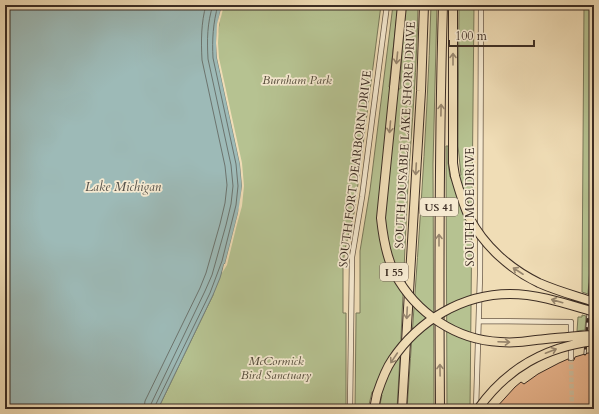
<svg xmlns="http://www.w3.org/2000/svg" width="599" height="414" font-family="Cardo,serif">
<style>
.green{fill:#b6c291;stroke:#79785a}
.water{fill:#9dbab7;stroke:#76827c}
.pier{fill:#f0ddb6}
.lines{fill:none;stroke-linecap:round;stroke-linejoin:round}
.shore{stroke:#6c746e;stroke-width:1}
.building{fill:#e4b088;stroke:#3c2d24}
.minor-tunnel{stroke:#ccba99;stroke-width:4.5;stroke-dasharray:4.5 2;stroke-linecap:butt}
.minor-casing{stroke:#695948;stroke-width:6}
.motorway-casing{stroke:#3c2d24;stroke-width:10}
.minor{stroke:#f5e9d0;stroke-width:4.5}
.motorway{stroke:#f0ddb6;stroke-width:8}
.rail-casing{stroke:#3c2d24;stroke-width:3}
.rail{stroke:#f5e9d0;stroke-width:1.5;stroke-dasharray:4.5;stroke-linecap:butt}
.motorway-bridge-casing{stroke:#3c2d24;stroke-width:10;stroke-linecap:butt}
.motorway-bridge{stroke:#f0ddb6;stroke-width:8}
.oneway{stroke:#96856d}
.labels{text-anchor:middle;stroke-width:3.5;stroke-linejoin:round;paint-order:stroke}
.shield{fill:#f5e9d0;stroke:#746558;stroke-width:1}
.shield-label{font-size:11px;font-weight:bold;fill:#3c2d24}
.park-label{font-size:12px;font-style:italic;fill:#544b3a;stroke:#f5e9d0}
.street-label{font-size:12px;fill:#3c2d24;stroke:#f5e9d0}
.water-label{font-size:13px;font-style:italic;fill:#545049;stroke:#f5e9d0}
</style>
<rect width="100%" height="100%" fill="#f0ddb6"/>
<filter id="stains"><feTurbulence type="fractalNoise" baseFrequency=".005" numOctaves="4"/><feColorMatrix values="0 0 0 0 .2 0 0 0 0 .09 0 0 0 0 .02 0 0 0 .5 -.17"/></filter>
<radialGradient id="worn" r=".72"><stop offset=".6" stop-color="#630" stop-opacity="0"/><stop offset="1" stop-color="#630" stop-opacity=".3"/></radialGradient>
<path class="green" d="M222,5h159l-25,194 -2,14 -9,36 -2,15v49h3v96h-188l55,-114 7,-218 -4,-34z
M393,5h5l-9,82 11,2 2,-41 4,-43h12c-1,60 -6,120 -10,179 -4,75 -6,150 -11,225h-18l3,-14 -10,-3 -4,17h-13l1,-89v-7h4v-62l10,-61z
M431,5h6l-4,159 1,245h-27c9,-135 20,-269 24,-404z
M459,5h15l-4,404h-23l-1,-263h2v17l2,14 11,-2 -3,-29z
M584,5h6l1,39 2,98 -1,99 -4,53 -6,-2z
M582,315l4,1 -1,14 -8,1 1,-14h4z"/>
<path class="water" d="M5,5h217c-5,18 -6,35 -5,53l23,106 2,22 -2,20 -15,58h-1l-4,14 -7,17 -55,114h-153z"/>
<path class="pier" d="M222,5h2l-5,20 -1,18 1,15 23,105 2,23 -2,20 -6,22 -9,37 -5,8 2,-9h1l13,-51 4,-27 -2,-22 -23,-106 -1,-15 1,-19z"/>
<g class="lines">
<path class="shore" d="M144,409l1,-8 55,-113 6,-15 14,-49 5,-21 2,-18 -2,-19 -23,-106c-1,-19 -1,-37 4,-55
M150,409l1,-5 54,-113 7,-16 14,-50 5,-21 2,-18 -2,-21 -23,-106c-1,-19 -1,-36 5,-54
M155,409v-3l55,-113 12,-32 14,-56 2,-19 -2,-22 -23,-106c-1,-18 0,-35 5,-53"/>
</g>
<path class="building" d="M588,353h6v56h-99l20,-22 6,-5 3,2 14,-10 21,-11 9,-4 1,2h4l1,-1 1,-3z"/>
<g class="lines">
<path class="minor-tunnel" d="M571,358l1,51"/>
<g class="minor-casing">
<path id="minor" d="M479,321l92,1v36
M350,409l2,-152 10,-60 25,-192
M476,409l4,-134 1,-270"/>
</g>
<g class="motorway-casing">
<path id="motorway" d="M453,5v158l2,13
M394,88l8,-83
M374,409l3,-15
M402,409l19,-318 3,-86
M440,409c-1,-135 -1,-269 3,-404"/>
</g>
<use href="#minor" class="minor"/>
<use href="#motorway" class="motorway"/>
<g class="rail-casing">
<path id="rail" d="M591,5l3,57
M585,354l9,-117"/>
</g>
<use href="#rail" class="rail"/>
<g class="motorway-bridge-casing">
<path id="motorway-bridge" d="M394,88l-13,130c2,19 5,39 14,56 21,39 61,66 105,68 12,1 24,0 36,-2 20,-2 39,-4 58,-5
M455,176c4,14 8,28 14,41 15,29 41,52 70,66 18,8 37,13 55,19
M377,394c4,-12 8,-24 15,-34 26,-39 70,-66 118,-66 29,0 57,10 84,18
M478,409c29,-41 67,-62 116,-68"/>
</g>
<use href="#motorway-bridge" class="motorway-bridge"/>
</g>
<defs><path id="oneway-shaft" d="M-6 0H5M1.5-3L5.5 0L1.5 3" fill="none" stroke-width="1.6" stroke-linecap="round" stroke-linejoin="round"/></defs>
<g class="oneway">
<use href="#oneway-shaft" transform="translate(397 58) rotate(96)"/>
<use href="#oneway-shaft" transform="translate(453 59) rotate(-90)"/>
<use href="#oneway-shaft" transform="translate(441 110) rotate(-89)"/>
<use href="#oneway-shaft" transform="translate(390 127) rotate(95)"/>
<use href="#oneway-shaft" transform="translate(416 169) rotate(93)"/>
<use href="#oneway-shaft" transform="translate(439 240) rotate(-90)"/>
<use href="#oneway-shaft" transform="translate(518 271) rotate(-147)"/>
<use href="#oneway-shaft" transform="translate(557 301) rotate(-164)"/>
<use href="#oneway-shaft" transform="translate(407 313) rotate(93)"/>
<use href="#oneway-shaft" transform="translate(504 342) rotate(2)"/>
<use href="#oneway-shaft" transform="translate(551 351) rotate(-21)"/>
<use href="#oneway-shaft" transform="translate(394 358) rotate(124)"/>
<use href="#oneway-shaft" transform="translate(440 370) rotate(-91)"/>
</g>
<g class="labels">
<g class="shield">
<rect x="420" y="198" width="38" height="18" rx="3"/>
<rect x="380" y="263" width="28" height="18" rx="3"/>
</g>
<g class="shield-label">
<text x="439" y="211">US 41</text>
<text x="394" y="276">I 55</text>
</g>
<g class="park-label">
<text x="297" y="84">Burnham Park</text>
<text x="276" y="365">McCormick<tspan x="276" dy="14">Bird Sanctuary</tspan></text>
</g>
<g class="street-label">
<text transform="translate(405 135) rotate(-87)" y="4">SOUTH DUSABLE LAKE SHORE DRIVE</text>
<text transform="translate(355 169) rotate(-83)" y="4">SOUTH FORT DEARBORN DRIVE</text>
<text transform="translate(470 207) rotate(-90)" y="4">SOUTH MOE DRIVE</text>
</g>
<g class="water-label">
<text x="123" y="191">Lake Michigan</text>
</g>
</g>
<rect width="599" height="414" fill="none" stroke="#f0ddb6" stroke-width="20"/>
<rect x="6" y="6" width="587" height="402" fill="none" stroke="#3c2d24" stroke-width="2"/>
<rect x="10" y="10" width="579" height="394" fill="none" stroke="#3c2d24"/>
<path d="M449 40v6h85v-6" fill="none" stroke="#3c2d24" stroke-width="2"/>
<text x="455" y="40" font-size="12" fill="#3c2d24" stroke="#f5e9d0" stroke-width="3" paint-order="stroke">100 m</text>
<rect width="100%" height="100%" filter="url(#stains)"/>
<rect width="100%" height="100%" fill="url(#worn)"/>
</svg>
